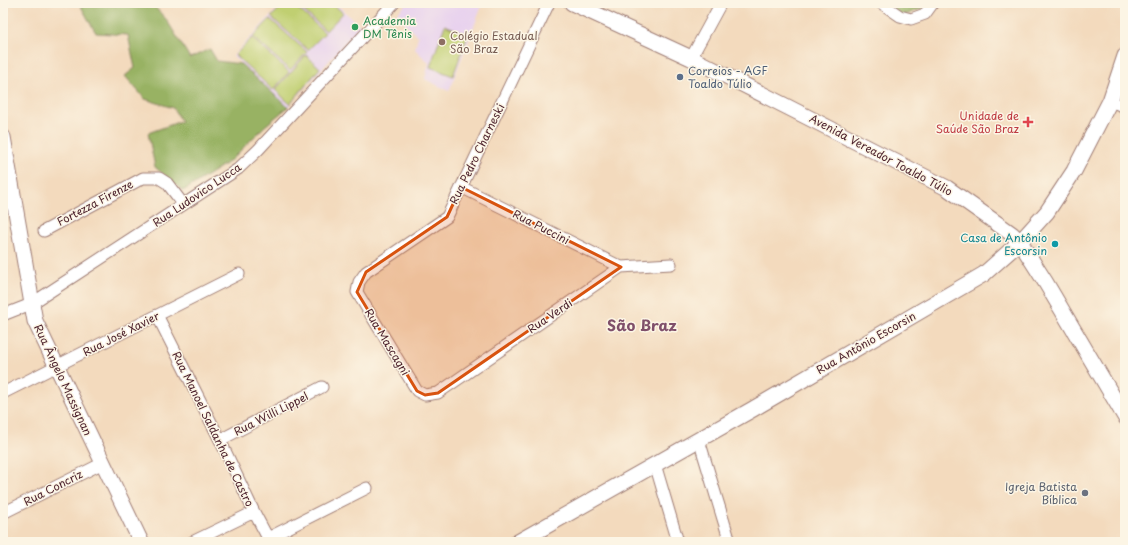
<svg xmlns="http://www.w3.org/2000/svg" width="1128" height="545" font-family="'Playpen Sans',sans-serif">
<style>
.built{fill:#e8d2ee}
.green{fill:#c0cf71;stroke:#85774e}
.forest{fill:#98b263;stroke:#716847}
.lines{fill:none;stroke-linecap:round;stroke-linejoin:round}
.street-casing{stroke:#9e7c74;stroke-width:13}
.secondary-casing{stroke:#9e7c74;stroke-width:17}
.street{stroke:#fff;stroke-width:11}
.secondary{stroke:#fff;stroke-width:15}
.marked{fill:#d8530f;fill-opacity:0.2;stroke:#d8530f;stroke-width:3;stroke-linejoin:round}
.leisure-dot{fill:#2e9e5b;stroke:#fcf5e5;stroke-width:1.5}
.education-dot{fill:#8d6e63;stroke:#fcf5e5;stroke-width:1.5}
.service-dot{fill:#5c6f8a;stroke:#fcf5e5;stroke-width:1.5}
.health-dot{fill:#e0444e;stroke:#fcf5e5;stroke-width:1.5}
.culture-dot{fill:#0f9aa8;stroke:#fcf5e5;stroke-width:1.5}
.worship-dot{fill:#6b7280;stroke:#fcf5e5;stroke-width:1.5}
.labels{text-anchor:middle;stroke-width:3;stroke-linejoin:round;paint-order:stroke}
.leisure-label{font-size:11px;fill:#27864d;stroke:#fcf5e5;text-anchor:start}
.education-label{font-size:11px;fill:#785e54;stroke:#fcf5e5;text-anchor:start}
.service-label{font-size:11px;fill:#4e5e75;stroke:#fcf5e5;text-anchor:start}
.health-label{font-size:11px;fill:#be3a42;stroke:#fcf5e5;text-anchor:end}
.street-label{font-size:11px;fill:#4a1f2b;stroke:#fcf5e5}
.culture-label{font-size:11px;fill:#0d838f;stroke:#fcf5e5;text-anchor:end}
.worship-label{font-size:11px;fill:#5b616d;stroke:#fcf5e5;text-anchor:end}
.district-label{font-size:15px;font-weight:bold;fill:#7f4f6a;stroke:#fcf5e5}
</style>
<rect width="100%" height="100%" fill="#fcf5e5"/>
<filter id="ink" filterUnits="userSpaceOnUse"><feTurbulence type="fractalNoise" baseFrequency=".025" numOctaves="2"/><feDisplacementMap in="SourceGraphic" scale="8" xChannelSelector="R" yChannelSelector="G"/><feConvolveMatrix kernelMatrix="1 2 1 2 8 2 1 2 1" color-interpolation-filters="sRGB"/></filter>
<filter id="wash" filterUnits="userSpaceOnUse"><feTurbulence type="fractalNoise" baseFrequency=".012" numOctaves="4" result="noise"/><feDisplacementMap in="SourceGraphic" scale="16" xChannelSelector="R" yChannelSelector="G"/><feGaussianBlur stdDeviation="0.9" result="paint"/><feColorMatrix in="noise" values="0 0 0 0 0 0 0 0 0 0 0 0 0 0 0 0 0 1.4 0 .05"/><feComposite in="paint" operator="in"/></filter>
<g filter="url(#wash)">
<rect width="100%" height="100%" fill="#f3dabd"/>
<path class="built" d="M283,3h52l25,23 -72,81 -55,-51z
M407,3h76l-34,88 -24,-12 4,-16 -14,-14 3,-13 -22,-21z"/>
<path class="green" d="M285,3h7l33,30 -17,17 -37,-33z
M295,3h37l11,10 -17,18z
M270,19l37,33 -17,18 -37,-33z
M445,25l23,10 -15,41 -23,-9z
M252,38l37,34 -16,18 -38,-35z
M306,55l14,13 -30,36 -15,-14z"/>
<path class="forest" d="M79,3h72l15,16 24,39 20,-9 7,12 24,3 47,43 -23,19 -35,35 -47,30 -28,-24 -7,-34 33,-12 -8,-13 -28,-9 -20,-23 10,-8 -7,-33 -32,-2z
M885,3h40l-2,5 -20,8z"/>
</g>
<g filter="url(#ink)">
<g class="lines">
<g class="street-casing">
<path id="street" d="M549,3l-102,214 -81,55 -7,10 -2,10 60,99 8,4 13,-2 183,-126 50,-3
M881,3l19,13 11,3 14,-5 8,-11
M691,58l30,-55
M1110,101l15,6
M461,187l160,80
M3,205l11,-5
M44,231l99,-53h16l8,5 16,21
M3,315l28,-11 207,-135 20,-19 136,-147
M157,315l63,125 34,72 16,30
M3,393l236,-119
M220,440l102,-53
M699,440l31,102
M655,464l23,78
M3,513l100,-50
M268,538l99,-50
M192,542l62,-30"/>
</g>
<g class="secondary-casing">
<path id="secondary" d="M572,3l119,55 256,130 65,46 8,8 26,41 79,134
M3,137l32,184 106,221
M518,542l235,-133 231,-135 36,-32 27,-30 27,-41 36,-70 15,-45"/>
</g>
<use href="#street" class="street"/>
<use href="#secondary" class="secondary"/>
</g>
</g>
<path class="marked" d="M461,187l160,80 -183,126 -13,2 -8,-4 -60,-99 9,-20 81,-55z"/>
<circle class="leisure-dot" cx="355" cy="27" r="4"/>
<circle class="education-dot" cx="442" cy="42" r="4"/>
<circle class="service-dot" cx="680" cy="77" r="4"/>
<path class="health-dot" d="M1026 116h4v4h4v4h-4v4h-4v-4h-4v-4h4z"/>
<circle class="culture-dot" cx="1055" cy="244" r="4"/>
<circle class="worship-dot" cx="1085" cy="493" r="4"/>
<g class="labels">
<g class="leisure-label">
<text x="363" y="25">Academia<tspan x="363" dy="13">DM Tênis</tspan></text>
</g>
<g class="education-label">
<text x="450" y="40">Colégio Estadual<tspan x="450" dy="13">São Braz</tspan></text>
</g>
<g class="service-label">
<text x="688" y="75">Correios - AGF<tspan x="688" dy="13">Toaldo Túlio</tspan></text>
</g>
<g class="health-label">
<text x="1019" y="120">Unidade de<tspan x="1019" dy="13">Saúde São Braz</tspan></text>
</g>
<g class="street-label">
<text transform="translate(477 154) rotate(-64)" y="4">Rua Pedro Charneski</text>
<text transform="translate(881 155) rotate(28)" y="4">Avenida Vereador Toaldo Túlio</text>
<text transform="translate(197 195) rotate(-34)" y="4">Rua Ludovico Lucca</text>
<text transform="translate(95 203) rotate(-28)" y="4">Fortezza Firenze</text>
<text transform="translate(541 227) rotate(27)" y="4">Rua Puccini</text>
<text transform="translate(550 316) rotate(-34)" y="4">Rua Verdi</text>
<text transform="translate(121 334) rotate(-27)" y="4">Rua José Xavier</text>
<text transform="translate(387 342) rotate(59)" y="4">Rua Mascagni</text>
<text transform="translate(866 343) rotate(-30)" y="4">Rua Antônio Escorsin</text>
<text transform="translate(63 380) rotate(65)" y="4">Rua Ângelo Massignan</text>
<text transform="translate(271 414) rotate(-27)" y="4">Rua Willi Lippel</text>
<text transform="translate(213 429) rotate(64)" y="4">Rua Manoel Saldanha de Castro</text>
<text transform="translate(53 488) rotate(-27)" y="4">Rua Concriz</text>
</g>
<g class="culture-label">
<text x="1047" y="242">Casa de Antônio<tspan x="1047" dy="13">Escorsin</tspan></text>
</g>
<g class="worship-label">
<text x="1077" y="491">Igreja Batista<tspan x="1077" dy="13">Bíblica</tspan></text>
</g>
<g class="district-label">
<text x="642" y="331">São Braz</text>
</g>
</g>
<rect width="1128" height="545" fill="none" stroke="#fcf5e5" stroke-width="16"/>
</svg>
